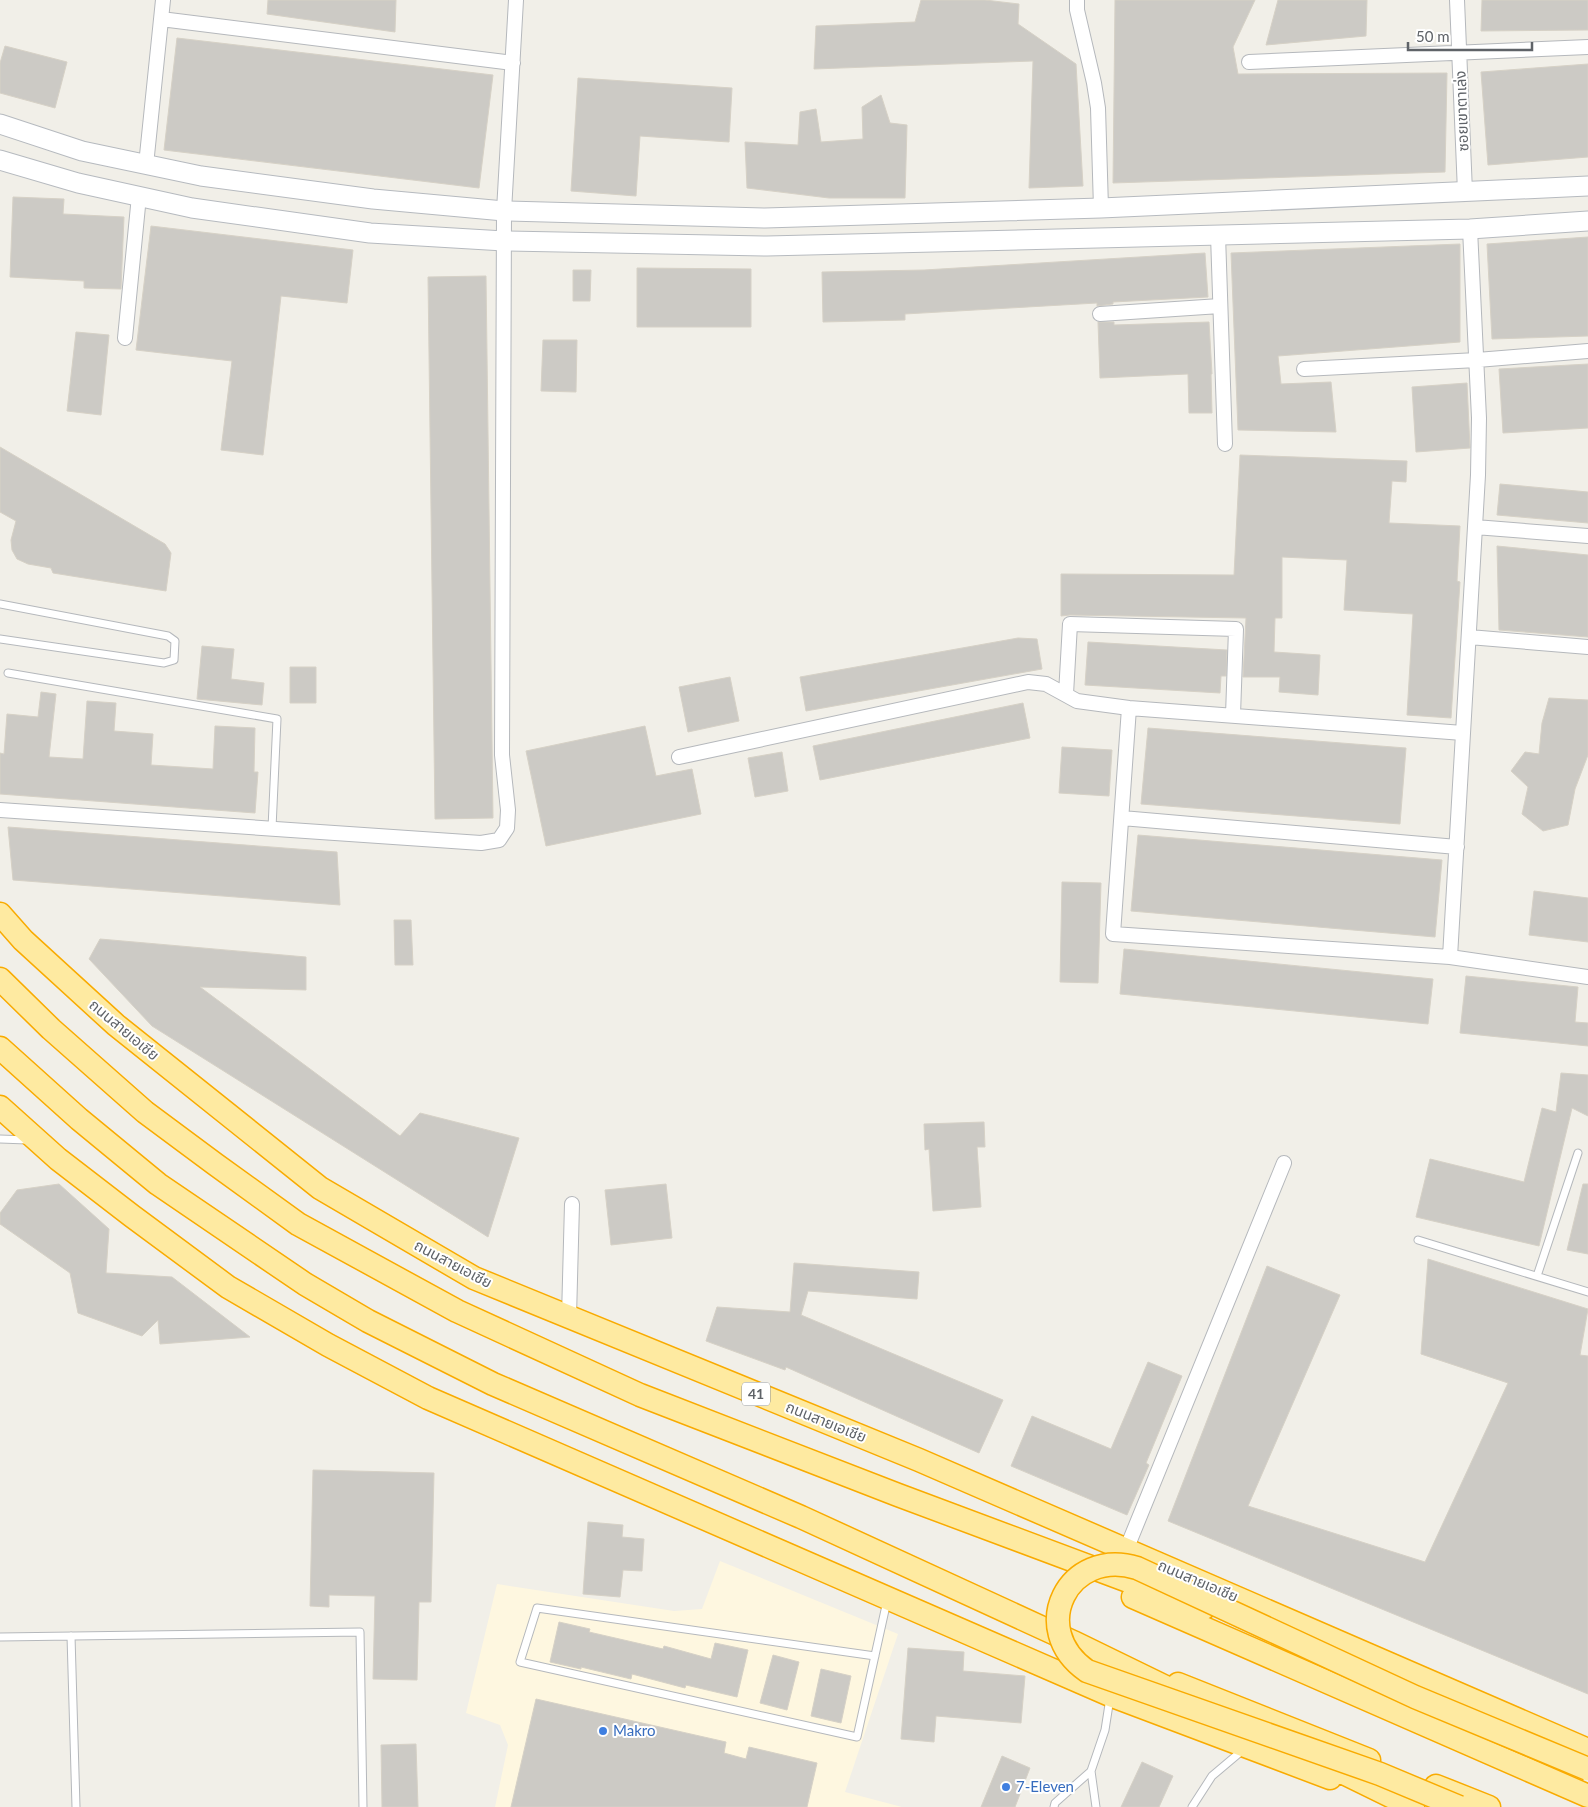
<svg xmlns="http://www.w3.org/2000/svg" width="1588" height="1807" font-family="Lato,'Noto Sans Thai',sans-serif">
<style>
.commercial{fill:#fef7e0}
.building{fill:#cccac5;stroke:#d6d1c6}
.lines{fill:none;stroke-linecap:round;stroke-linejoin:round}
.service-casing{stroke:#b5b8bc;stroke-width:9}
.minor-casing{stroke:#b5b8bc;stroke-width:16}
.secondary-casing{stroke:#b6babf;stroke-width:21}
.trunk-casing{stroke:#f9ab00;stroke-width:25}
.service{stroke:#fff;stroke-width:7}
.minor{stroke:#fff;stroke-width:14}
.secondary{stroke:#fff;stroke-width:19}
.trunk{stroke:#feeaa1;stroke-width:22}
.trunk-bridge-casing{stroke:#f9ab00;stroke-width:25;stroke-linecap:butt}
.trunk-bridge{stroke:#feeaa1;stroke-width:22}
.shop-dot{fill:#3f7fe0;stroke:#fff;stroke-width:2}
.labels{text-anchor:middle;stroke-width:4;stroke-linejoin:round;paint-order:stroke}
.shield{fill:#fff;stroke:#8f9295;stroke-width:1}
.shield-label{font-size:14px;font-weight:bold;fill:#5f6368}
.street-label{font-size:15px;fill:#5f6368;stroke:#fff}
.shop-label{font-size:15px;fill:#366cbe;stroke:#fff;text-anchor:start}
</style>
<rect width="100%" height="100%" fill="#f1efe8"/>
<path class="commercial" d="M720,1561l178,73 -53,158 57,15h-407l13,-62 -8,-20 -34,-12 31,-129 177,27 28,-2z"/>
<path class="building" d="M268,0h128l-1,32 -128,-18z
M921,0h64l34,4 -1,20 58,40 7,122 -54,2 4,-127 -219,8 2,-43 99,-4z
M1115,0h140l-22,47 5,27 209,-1 -2,99 -332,11z
M1278,0h89l-1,36 -100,9z
M1482,0h106v30l-107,1z
M177,38l316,37 -14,113 -315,-38z
M5,46l62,16 -12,46 -55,-15v-30z
M1588,64v93l-100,8 -7,-93z
M578,78l154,10 -3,54 -89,-6 -4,60 -65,-5z
M881,95l9,28 17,2 -2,73h-76l-82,-10 -2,-46 53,3 2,-33 16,-3 5,33 42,-3 -1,-32z
M13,197l51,2 -1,15 61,3 -3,72 -37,-1v-7l-74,-4z
M151,226l202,24 -6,53 -66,-7 -18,159 -42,-5 11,-89 -96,-11z
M1588,237v99l-96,3 -5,-95z
M1460,244v98l-182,14 3,28 50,-2 5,50 -98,-2 -7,-177z
M1205,253l3,44 -95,5v2l-16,2v-3l-192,11v6l-82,2 -1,-50 102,-2z
M637,268l114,1v58h-114z
M573,270h18l-1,31h-17z
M486,276l7,542 -58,1 -7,-542z
M1098,322h16v3l95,-3 3,52h-1l1,39h-23l-1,-39 -88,4z
M76,332l33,3 -8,80 -34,-4z
M543,340h34l-1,52 -35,-1z
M1588,364v64l-85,5 -4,-64z
M1467,383l3,65 -54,4 -4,-65z
M0,447l165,97 6,9 -5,38 -113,-18 -2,-5 -23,-4 -11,-5 -5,-9 -1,-10 5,-19 -16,-9z
M1240,455l167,6 -1,21 -14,-1 -3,42 71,3 -3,55 3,1 -9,136 -44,-3 6,-101 -69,-4 3,-50 -65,-3v61h-7l-1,34 46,3 -2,40 -39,-3 1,-15h-37l3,-59 -176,-3 -9,1v-42l173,1z
M1500,484l88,8v31l-91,-8z
M1497,546l91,9v82l-89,-7z
M1018,638l19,1 5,30 -236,42 -6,-34z
M1088,642l139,8 -1,26h-5l-1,17 -135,-8z
M202,646l32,3 -3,30 33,4 -2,22 -65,-6z
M290,667h26v36h-26z
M730,677l9,44 -51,11 -9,-45z
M41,692l15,2 -7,63 34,2 4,-58 29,2 -2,28 39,3 -2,31 62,4 2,-43 40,2 -1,44h4l-3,41 -255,-19v-41l4,1 3,-40 31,3z
M1549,698l39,2v55l-13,34 -7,36 -25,6 -21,-17 6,-27 -17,-16 14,-19 14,2 3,-31z
M1023,703l7,35 -210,42 -7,-34z
M645,726l11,50 36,-7 9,45 -155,32 -20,-95z
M1148,728l258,20 -6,76 -259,-20z
M1062,747l50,3 -3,46 -50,-3z
M782,752l6,39 -33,6 -7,-39z
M8,827l329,25 3,53 -327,-25z
M1138,835l304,25 -7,77 -304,-26z
M1062,882l39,1 -3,100 -38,-1z
M1534,891l54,7v44l-59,-7z
M394,920h17l2,45h-18z
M100,939l206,18v33l-106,-3 200,149 20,-23 99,25 -31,99 -336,-211 -63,-67z
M1124,949l309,30 -5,45 -308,-30z
M1466,976l112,11 -3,35 13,1v23l-128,-13z
M1561,1073l27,2v41l-16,-8 -33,138 -123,-29 14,-58 94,23 18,-74 14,4z
M984,1122l1,25h-8l4,60 -48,4 -4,-62 -4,1 -1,-26z
M59,1184l50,45 -3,44 66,4 78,60 -90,7 -2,-24 -16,16 -64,-23 -8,-40 -70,-49v-11l17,-23z
M666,1184l6,54 -61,7 -6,-55z
M1583,1184h5v70l-21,-4z
M1428,1259l160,50 -8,46 8,1v338l-420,-173 99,-255 73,29 -92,211 177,56 83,-179 -87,-29z
M794,1263l125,9 -2,27 -109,-8 -7,24 202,85 -24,53 -193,-86 -1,3 -79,-29 11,-34 73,5z
M1148,1362l34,14 -36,87 3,2 -22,50 -116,-49 21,-50 79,33z
M313,1470l121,3 -3,129h-12l-2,78 -44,-1 2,-83 -46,-1v12l-19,-1z
M588,1522l35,3 -1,12 22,2 -2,32 -19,-1 -3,27 -37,-3z
M559,1622l31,7 -1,3 74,17 1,-3 47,13 4,-16 33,7 -11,47 -51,-12 -1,3 -53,-14 -1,5 -50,-12v2l-31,-7z
M908,1648l56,4 -1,19 62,5 -4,47 -85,-7 -2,26 -33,-3z
M773,1655l26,7 -12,48 -27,-7z
M821,1669l30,7 -10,47 -30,-7z
M536,1699l190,43 -2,11 22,6 3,-12 68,16 -10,44h-296z
M416,1744l2,63h-36l-1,-62z
M1002,1756l28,12 -15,39h-34z
M1142,1762l31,14 -14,31h-38z"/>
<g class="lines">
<g class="service-casing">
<path id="service" d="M0,604l168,32 7,5 -1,19 -10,3 -164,-24
M8,673l269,46 -5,109
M0,1139l27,1
M1418,1240l170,52
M1537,1276l41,-123
M71,1636l5,171
M0,1637l360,-5 3,175
M875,1656l-338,-48 -17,54 337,75 30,-136
M1054,1807l1,-4 36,-32
M1096,1807l-5,-36 14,-41 5,-32
M1192,1807l20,-31 32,-27"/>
</g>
<g class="minor-casing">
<path id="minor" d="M1077,0v10l17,73 4,25 3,100
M1457,0l8,192
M161,19l352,44
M1249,62l339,-15
M146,165l17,-165
M1218,235l7,209
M1100,314l120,-8
M125,338l14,-142
M1304,369l173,-9 111,-9
M1475,527l113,9
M1469,637l119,10
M1066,694l4,-70 166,5 -3,86
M1129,708l-16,226 337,23 138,20
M679,757l349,-75 18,2 31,17 52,7 334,25
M0,810l481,33 18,-3 8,-12 1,-18 -6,-55 2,-544 12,-211
M1122,818l335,29
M1450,957l28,-482 1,-57 -9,-189
M569,1317l3,-113
M1126,1550l158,-387"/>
</g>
<g class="secondary-casing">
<path id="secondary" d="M0,124l82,27 119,25 172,23 131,12 261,7 336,-10 487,-22
M0,160l78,23 114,25 178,25 134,8 263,5 703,-17 118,-8"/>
</g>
<g class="trunk-casing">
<path id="trunk" d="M0,914l23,26 93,85 204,163 154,90 445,182 669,290
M0,979l51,50 94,83 70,52 83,60 159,87 183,84 258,100 305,114
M0,1048l79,71 79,65 147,100 63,37 125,63 308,133 272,125 119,58
M0,1107l58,52 74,57 96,71 100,58 100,53 682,297 220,83
M1133,1597l455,199
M1178,1684l191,76
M1315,1759l98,48
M1436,1786l53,21"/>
</g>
<use href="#service" class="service"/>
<use href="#minor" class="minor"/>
<use href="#secondary" class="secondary"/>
<use href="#trunk" class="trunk"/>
<g class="trunk-bridge-casing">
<path id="trunk-bridge" d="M1459,1807l-79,-33 -293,-103c-60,-42 -19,-124 50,-103l278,129 173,72"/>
</g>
<use href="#trunk-bridge" class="trunk-bridge"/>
</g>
<g class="shop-dot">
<circle cx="603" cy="1731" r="5"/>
<circle cx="1006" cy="1787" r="5"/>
</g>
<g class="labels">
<rect class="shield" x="742" y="1382.5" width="28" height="23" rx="4"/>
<g class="shield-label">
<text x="756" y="1399">41</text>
</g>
<g class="street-label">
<text transform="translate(1462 111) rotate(-92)" y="5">ซอยเขาตาเล่ง</text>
<text transform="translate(124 1030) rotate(40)" y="5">ถนนสายเอเชีย</text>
<text transform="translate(453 1264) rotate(28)" y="5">ถนนสายเอเชีย</text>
<text transform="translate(826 1422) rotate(22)" y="5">ถนนสายเอเชีย</text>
<text transform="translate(1198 1581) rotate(23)" y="5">ถนนสายเอเชีย</text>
</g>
<g class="shop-label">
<text x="613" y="1736">Makro</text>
<text x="1016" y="1792">7-Eleven</text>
</g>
</g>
<path d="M1408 42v8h124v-8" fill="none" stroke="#5f6368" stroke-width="2.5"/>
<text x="1416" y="42" font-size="15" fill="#5f6368" stroke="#ffffff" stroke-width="4" paint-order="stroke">50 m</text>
</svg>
